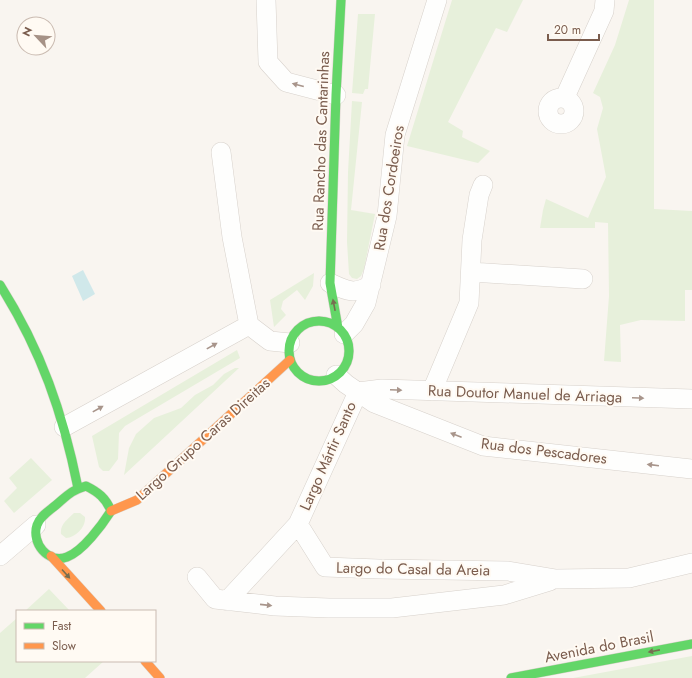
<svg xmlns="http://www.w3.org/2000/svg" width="692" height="678" font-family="Jost,sans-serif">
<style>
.green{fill:#e7f0db}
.water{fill:#d0e8ea}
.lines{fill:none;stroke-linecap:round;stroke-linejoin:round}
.street-casing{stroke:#d7d1cb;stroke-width:20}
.fast-casing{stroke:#d9d2cb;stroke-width:10}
.slow-casing{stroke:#d9d2cb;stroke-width:10}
.street{stroke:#fefefd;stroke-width:19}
.fast{stroke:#63d668;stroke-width:9}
.slow{stroke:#ff974d;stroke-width:9}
.oneway{fill:#a8958b}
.oneway2{fill:#776e51}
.labels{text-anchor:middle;stroke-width:4;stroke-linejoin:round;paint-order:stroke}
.street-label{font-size:15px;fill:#7a5c4d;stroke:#fffaf3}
</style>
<rect width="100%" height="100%" fill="#f9f5f0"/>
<path class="green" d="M452,0h71l-16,32 -11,-4 -48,94 15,9 -1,6 28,14 -12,12 -71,-17z
M629,0h25v209l38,2v79h-7v31l-44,-1 -21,5 1,37 -17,-1 5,-65 -1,-73 -13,-1v6h-55l3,-18 3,-11 42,19 18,-41 -9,-48 6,-21 -3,-11 -7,-4 22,-48z
M358,14h17l-7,75h-3l-2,5 -11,-1z
M352,101l10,1 -11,108 24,4 -11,55 -3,7 -4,3 -5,-1 -3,-4 -2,-32 1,-70z
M314,273l-1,13 -8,14 -8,-10 -14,11 -2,8 5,6 -12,12 -4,-27z
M237,350l3,8 -115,68 -6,7 -1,26 -9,12h-6l-4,-4 -7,-31z
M235,368h4l-115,107 5,-27 7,-14 18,-16 27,-10 14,-13 18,-10 11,-11z
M31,458l21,22 -38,33 -10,-12 13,-13 -8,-10z
M74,513h6l5,4c1,10 -9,20 -19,21l-5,-4c-1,-10 6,-14 13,-21z
M49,589l21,22h-45z
M17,618v43h87l-19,17h-85v-45z
M692,656v22h-119z"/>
<path class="water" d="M83,270l12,24 -12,7 -11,-25z"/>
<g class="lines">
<g class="street-casing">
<path id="street" d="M266,0l2,62 18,20 50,13
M565,97l39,-86 1,-11
M548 111a13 13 0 1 1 26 0a13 13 0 1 1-26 0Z
M221,152l11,85 17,88 21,16 20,2
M471,272l112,7
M330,283c17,8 24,12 41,2
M344,334l10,-10 12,-21 21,-87 8,-81 42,-135
M336,375l10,9 28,19 109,43 209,23
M432,391l37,-88 3,-63 7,-45 4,-10
M358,392l24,-3 310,10
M64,427l185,-102
M298,524l27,43 54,2 129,2 48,8 73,-1 63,-15
M0,556l36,-31
M197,577l18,22 60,7 54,2h63l112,-13 46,-14
M227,601l71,-77 60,-132"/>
</g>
<g class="fast-casing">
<path id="fast" d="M0,285c41,65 63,128 78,203
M289 351a30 30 0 1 1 60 0a30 30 0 1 1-60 0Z
M338,328l-8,-45 6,-188 5,-95
M86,486c12,6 20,12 25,25 -9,14 -28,40 -44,46 -19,7 -36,-14 -30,-32 3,-9 12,-14 19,-20 12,-10 14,-14 30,-19z
M511,678l181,-34"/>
</g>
<g class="slow-casing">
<path id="slow" d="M111,511l26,-11 153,-140
M51,556l50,55
M145,661l15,17"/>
</g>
<use href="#street" class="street"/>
<use href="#fast" class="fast"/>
<use href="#slow" class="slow"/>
</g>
<defs><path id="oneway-solid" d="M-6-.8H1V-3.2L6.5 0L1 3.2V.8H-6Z"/></defs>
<g class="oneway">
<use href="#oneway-solid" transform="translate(298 85) rotate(-165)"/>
<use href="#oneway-solid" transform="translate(212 346) rotate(-29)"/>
<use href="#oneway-solid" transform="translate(396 390) rotate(2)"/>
<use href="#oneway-solid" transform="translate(638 398) rotate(2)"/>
<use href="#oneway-solid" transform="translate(98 409) rotate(-29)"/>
<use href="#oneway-solid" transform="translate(456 435) rotate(-159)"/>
<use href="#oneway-solid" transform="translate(653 465) rotate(-173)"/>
<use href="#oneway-solid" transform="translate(266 605) rotate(6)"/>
</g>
<g class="oneway2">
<use href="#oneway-solid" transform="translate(334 305) rotate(-101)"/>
<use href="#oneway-solid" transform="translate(66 574) rotate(48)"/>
<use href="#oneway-solid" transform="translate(654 651) rotate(169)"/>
</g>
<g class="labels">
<g class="street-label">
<text transform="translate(321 141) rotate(-88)" y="5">Rua Rancho das Cantarinhas</text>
<text transform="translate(389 188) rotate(-81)" y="5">Rua dos Cordoeiros</text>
<text transform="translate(525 394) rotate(2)" y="5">Rua Doutor Manuel de Arriaga</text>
<text transform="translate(203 439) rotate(-42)" y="5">Largo Grupo Caras Direitas</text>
<text transform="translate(544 451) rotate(7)" y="5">Rua dos Pescadores</text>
<text transform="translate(328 456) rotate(-66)" y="5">Largo Mártir Santo</text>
<text transform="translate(413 569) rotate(1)" y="5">Largo do Casal da Areia</text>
<text transform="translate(599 647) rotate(-11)" y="5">Avenida do Brasil</text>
</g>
</g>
<rect x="16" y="610" width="140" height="52" fill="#fffaf3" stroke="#cabbb1"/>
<rect x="24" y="623" width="20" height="6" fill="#63d668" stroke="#cabbb1"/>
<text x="52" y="630" font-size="12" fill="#7a5c4d">Fast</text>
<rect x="24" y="643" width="20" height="6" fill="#ff974d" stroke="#cabbb1"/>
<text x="52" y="650" font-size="12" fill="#7a5c4d">Slow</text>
<g transform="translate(36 36) rotate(296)"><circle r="19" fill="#fffaf3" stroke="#cabbb1"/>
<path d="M0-3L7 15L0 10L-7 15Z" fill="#a69286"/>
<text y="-6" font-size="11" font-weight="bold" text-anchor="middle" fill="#7a5c4d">N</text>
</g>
<path d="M548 34v6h51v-6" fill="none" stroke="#7a5c4d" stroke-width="2"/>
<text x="554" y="34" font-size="12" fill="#7a5c4d" stroke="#fffaf3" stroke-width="3" paint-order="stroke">20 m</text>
</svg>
